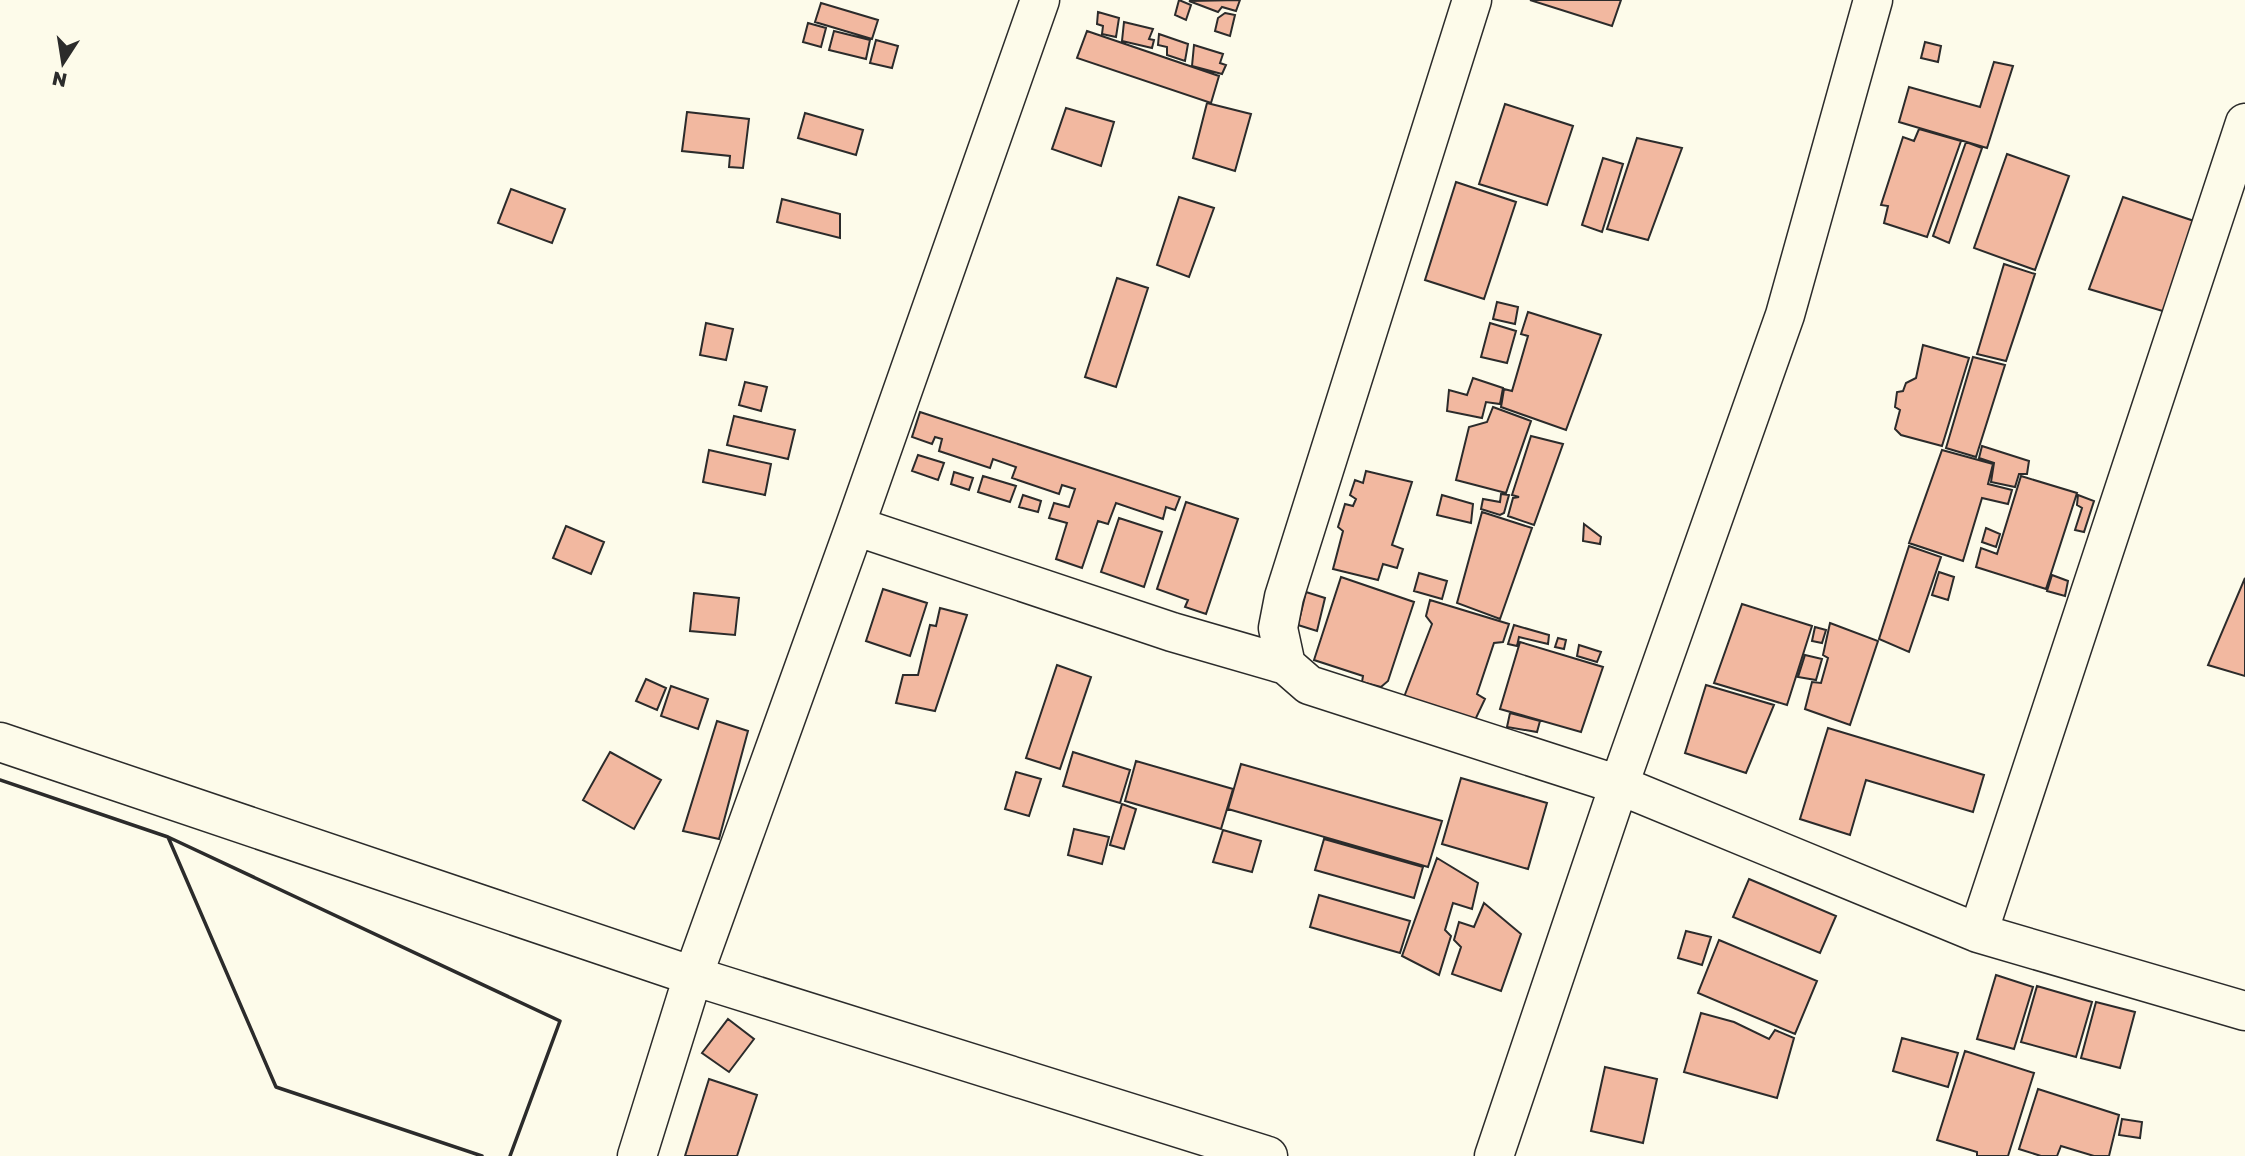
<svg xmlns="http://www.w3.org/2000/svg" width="2245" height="1156" font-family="'Golos Text',sans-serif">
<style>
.building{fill:#f2b8a0;stroke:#2b2b2b;stroke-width:2}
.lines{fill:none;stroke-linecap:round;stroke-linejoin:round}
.minor-casing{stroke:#2b2b2b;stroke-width:41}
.minor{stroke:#fdfbea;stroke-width:38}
.wall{stroke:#2b2b2b;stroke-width:3.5}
</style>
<rect width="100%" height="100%" fill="#fdfbea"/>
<path class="building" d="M1179,0l12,5 -5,15 -11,-5z
M1240,0l-4,11 -14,-4 -4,5 -29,-11z
M1530,0h91l-9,26z
M821,3l57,17 -6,19 -57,-17z
M1098,12l21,6 -3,19 -14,-3 1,-8 -6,-2z
M1225,13l10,2 -5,21 -15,-5 3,-13z
M1124,22l29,7 -4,10 5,1 -2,8 -30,-7z
M808,23l18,5 -5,19 -18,-5z
M834,31l36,9 -4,19 -37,-9z
M1087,31l132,45 -8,27 -134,-45z
M1159,34l29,10 -3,17 -18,-6v-8l-9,-2z
M876,40l22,6 -6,22 -22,-5z
M1925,42l16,4 -3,16 -17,-4z
M1194,45l29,9 -3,9 6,2 -4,9 -30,-8z
M1994,62l19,4 -26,82 -88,-26 10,-35 71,20z
M1207,103l44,11 -16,57 -42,-13z
M1505,104l68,22 -26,79 -68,-21z
M1066,108l48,14 -13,44 -49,-17z
M687,112l62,7 -6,49 -14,-1 1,-11 -48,-5z
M805,113l58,17 -7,25 -58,-17z
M1919,129l42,12 -34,96 -43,-14 4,-17 -7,-1 22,-68 11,4z
M1637,138l45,10 -34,92 -41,-11z
M1966,142l16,6 -33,95 -16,-7z
M2007,154l62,22 -34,94 -61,-22z
M1603,158l20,6 -21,68 -20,-7z
M1456,182l60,20 -32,97 -59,-19z
M511,189l54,20 -13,34 -54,-20z
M1179,197l35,11 -25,69 -32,-12z
M2123,197l71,24 -28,91 -77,-23z
M782,199l58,15v24l-63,-16z
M2004,264l31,10 -29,87 -29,-7z
M1117,278l31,10 -32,99 -31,-10z
M1497,302l21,5 -3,17 -22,-5z
M1528,312l73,23 -35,95 -65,-23 3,-18 8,2 16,-55 -7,-2z
M706,323l27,6 -7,31 -26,-5z
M1490,323l26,8 -9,32 -26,-6z
M1923,345l46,13 -27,88 -41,-11 -6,-6 5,-19 -5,-3 2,-15 6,-1 3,-8 10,-5z
M1973,357l32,8 -29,92 -30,-9z
M1473,378l30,10 -3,16 -14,-2 -4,16 -35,-7 2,-21 18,5z
M745,382l22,5 -6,24 -22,-6z
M1493,407l38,14 -25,72 -50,-13 13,-53 18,-5z
M920,412l260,85 -5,13 -9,-3 -3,12 -47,-16 -8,21 -10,-3 -16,47 -26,-9 11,-36 -18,-5 5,-15 15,4 6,-18 -13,-4 -3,9 -47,-16 4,-11 -23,-8 -3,9 -51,-17 3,-12 -7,-2 -3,7 -20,-7z
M734,416l61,14 -7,29 -61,-14z
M1531,436l32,8 -29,81 -26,-9 5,-18 6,-1 -7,-2z
M1982,446l47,15 -2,13h-8l-4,13 -24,-5 3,-19 -15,-5z
M709,450l62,14 -6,31 -62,-13z
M1942,450l51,14 -5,20 24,6 -4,14 -26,-6 -19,63 -54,-18z
M918,455l26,8 -6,17 -26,-9z
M1366,471l46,11 -20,63 11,4 -6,19 -14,-4 -5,16 -45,-11 10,-38 -5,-4 7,-23 8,2 3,-7 -6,-4 5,-15 8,3z
M954,472l19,6 -4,12 -18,-6z
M983,476l33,10 -6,16 -32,-10z
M2021,476l56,17 -31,96 -70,-22 5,-19 16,6z
M1501,494l8,1 -5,18 -4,2 -19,-6 2,-10 17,3z
M1023,495l18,6 -3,11 -19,-5z
M1442,495l31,9 -2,19 -34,-8z
M2078,495l16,6 -10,31 -9,-2 7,-22 -5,-3z
M1186,502l52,17 -32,95 -21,-7 3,-7 -31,-11z
M1482,512l50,16 -32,91 -43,-16z
M1119,518l43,14 -18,55 -43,-15z
M1584,524l17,13 -1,7 -17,-3z
M566,526l38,16 -13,32 -38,-16z
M1986,528l14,6 -4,13 -14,-5z
M1909,546l32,11 -32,95 -30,-13z
M1939,572l15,5 -6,23 -16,-5z
M1419,573l28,8 -5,18 -28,-8z
M2052,575l16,6 -3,15 -18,-5z
M1341,577l73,25 -26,79 -7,6 -19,-5 1,-6 -49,-16z
M2245,578v98l-37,-11z
M883,589l44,14 -17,53 -44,-15z
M1306,592l19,6 -8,33 -19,-6z
M694,593l45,5 -4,37 -45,-4z
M1430,600l79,24 -6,18 -9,1 -17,51 8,5 -10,21 -71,-23 28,-73 -6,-8z
M1742,604l70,22 -25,79 -73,-22z
M940,608l27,7 -32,96 -39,-8 7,-28h15l12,-50 6,1z
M1830,623l48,18 -28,84 -45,-16 7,-27 9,1 7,-25 -5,-3z
M1514,625l35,10 -1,9 -29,-7 -2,9 -9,-2z
M1815,627l11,3 -4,13 -10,-2z
M1558,638l8,2 -2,9 -9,-2z
M1520,642l83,25 -22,65 -81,-23z
M1579,645l22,7 -4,10 -20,-6z
M1805,655l17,4 -6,21 -18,-3z
M1057,665l34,12 -31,92 -34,-11z
M646,679l20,9 -9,22 -21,-9z
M1706,685l68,20 -28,68 -61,-20z
M671,686l37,13 -10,30 -37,-13z
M1510,713l30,8 -3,11 -30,-5z
M717,721l31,10 -29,108 -36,-8z
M1828,728l156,47 -11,37 -107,-32 -16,55 -50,-16z
M610,752l51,28 -27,49 -51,-29z
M1073,752l57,18 -10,33 -57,-17z
M1136,761l97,28 -12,40 -96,-28z
M1241,764l201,57 -14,46 -200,-58z
M1016,772l25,7 -12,37 -24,-7z
M1461,778l86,25 -19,66 -86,-25z
M1122,804l14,5 -12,40 -14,-4z
M1074,829l35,8 -7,27 -34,-9z
M1223,830l38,11 -9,31 -39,-10z
M1324,839l99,28 -9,31 -99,-28z
M1437,858l41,25 -6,26 -19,-6 -8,27 6,6 -12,39 -37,-19z
M1749,879l87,37 -16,37 -87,-36z
M1319,895l91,26 -10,32 -90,-26z
M1484,903l37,31 -20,57 -49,-17 9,-27 -7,-7 5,-18 15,5z
M1686,931l25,6 -9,28 -24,-7z
M1719,940l98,41 -22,53 -97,-41z
M1996,975l37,12 -19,62 -37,-10z
M2037,986l55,16 -16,55 -55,-15z
M2096,1002l39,10 -15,56 -39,-10z
M1701,1013l33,9 35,17 6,-9 19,8 -17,60 -93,-26z
M728,1019l26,20 -25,33 -27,-19z
M1902,1038l56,15 -10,34 -55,-16z
M1965,1051l69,22 -26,83h-31v-4l-40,-12z
M1605,1067l52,12 -14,64 -52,-12z
M709,1079l48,16 -20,61h-52z
M2038,1089l81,26 -10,41h-15l-33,-10 -4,10h-16l-22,-7z
M2122,1119l20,3 -2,16 -21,-3z"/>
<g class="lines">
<g class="minor-casing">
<path id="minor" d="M855,526l317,106 114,33 23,20 310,100 359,148 267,78
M1286,665l-8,-37 6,-31 188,-597
M0,742l693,234 575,180
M1978,933l267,-810
M637,1156l56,-180 162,-450 185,-526
M1494,1156l125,-371 166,-470 88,-315"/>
</g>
<use href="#minor" class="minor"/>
<path class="wall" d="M0,780l168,57 392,184 -50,135
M168,837l108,250 206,69"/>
</g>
<g transform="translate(63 63) rotate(192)" stroke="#fdfbea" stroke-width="5" paint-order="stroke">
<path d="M0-5L12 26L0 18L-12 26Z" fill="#2b2b2b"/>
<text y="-10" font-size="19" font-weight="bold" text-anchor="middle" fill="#2b2b2b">N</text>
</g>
</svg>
